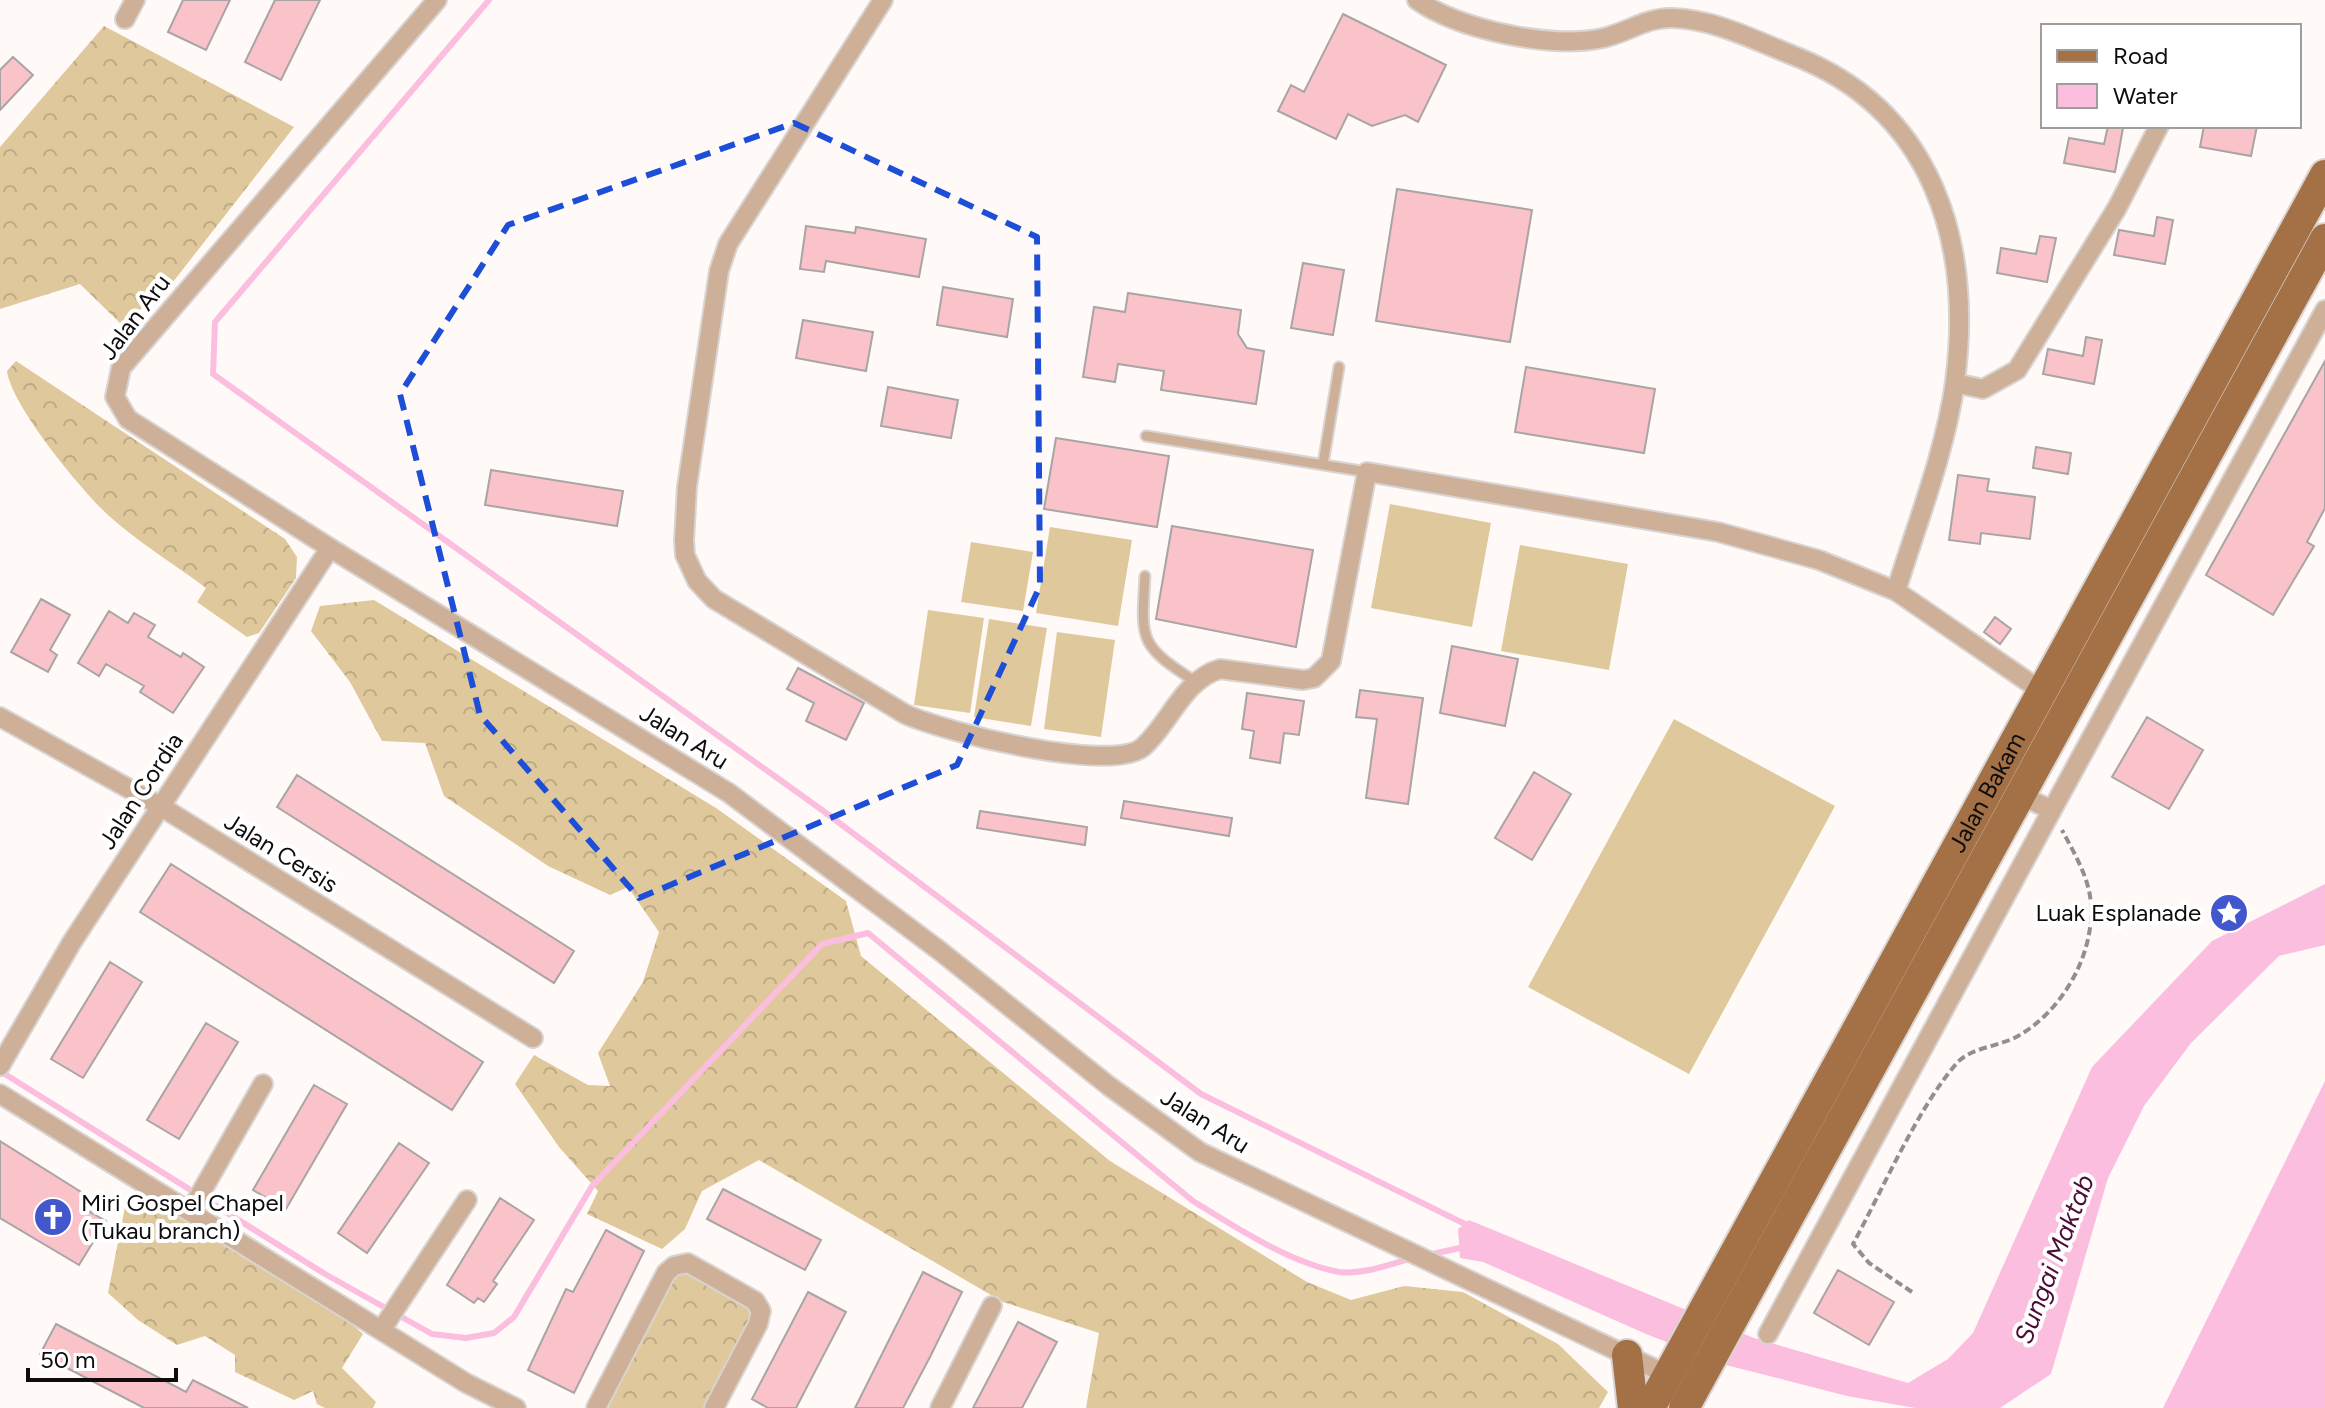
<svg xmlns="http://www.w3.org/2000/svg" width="2325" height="1408" font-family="Figtree,sans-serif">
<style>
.forest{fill:url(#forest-crowns)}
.pitch{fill:#dfc99c}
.water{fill:#fcbedf}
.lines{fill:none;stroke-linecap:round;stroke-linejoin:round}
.stream{stroke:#fcbedf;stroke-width:6}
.building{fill:#f9c3c9;stroke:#a9a4a5;stroke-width:2}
.service-casing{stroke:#d8d4d2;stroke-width:13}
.minor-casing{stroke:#d8d4d2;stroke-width:22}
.primary-casing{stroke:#d8d4d2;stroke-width:34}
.path{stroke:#938f8e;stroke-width:4;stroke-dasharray:8 4;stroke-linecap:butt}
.service{stroke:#ceb099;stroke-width:9}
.minor{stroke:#ceb099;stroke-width:18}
.primary{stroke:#a47045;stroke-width:30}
.marked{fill:none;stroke:#1d4ed8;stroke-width:6;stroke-dasharray:16 10;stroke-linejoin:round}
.labels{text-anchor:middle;stroke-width:8;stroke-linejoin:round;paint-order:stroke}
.street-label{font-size:24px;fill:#0e0c0c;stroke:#fff}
.poi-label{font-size:24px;fill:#0e0c0c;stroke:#fff;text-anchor:end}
.water-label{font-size:26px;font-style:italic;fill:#4e0c38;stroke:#fff}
</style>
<defs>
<pattern id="forest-crowns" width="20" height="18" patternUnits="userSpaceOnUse" patternTransform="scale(2)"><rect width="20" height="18" fill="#dfc99c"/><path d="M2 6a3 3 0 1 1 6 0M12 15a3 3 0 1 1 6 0" fill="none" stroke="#beab85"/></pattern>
</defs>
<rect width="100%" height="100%" fill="#fffaf8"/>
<path class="forest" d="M104,26l190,101 -121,155 -51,43 -42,-41 -80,25v-162z
M16,361l269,178 12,18 -1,21 -37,55 -12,4 -50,-35 9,-14c-32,-24 -68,-46 -98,-73 -27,-25 -97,-110 -101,-144z
M374,600l342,208 130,93 15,55 249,205 197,121 44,18 53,-14 59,6 95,52 50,48 -9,16h-513l13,-75 -96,-31 -244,-142 -57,31 -17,38 -23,20 -75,-35 11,-23 -39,-44 -44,-63 19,-29 54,30 22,1 -12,-33 45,-71 16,-50 -31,-45 -18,8 -62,-29 -104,-70 -19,-53 -43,-2 -32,-59 -39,-51 9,-25z
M137,1192l211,129 15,13 -21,34 34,34 -3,6h-48l-8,-4 -4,-13 -19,9 -59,-28v-17l-30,-19 -28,9 -39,-25 -30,-27 18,-91z
M686,1270l64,33 2,21 -45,84h-98l-2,-9 61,-119z"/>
<path class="pitch" d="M1390,504l101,19 -19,104 -101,-19z
M1050,527l82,13 -14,86 -82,-13z
M971,542l62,10 -10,59 -62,-9z
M1520,545l108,19 -19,106 -108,-19z
M928,610l56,8 -14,95 -56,-8z
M989,619l58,9 -16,98 -57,-9z
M1057,632l58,8 -14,97 -57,-8z
M1674,719l161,87 -146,268 -161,-87z"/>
<path class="water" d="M2325,884v61l-46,11 -88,87 -47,63 -36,72 -57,196 -51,34h-85l-68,-12 -121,-31 -80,-31 -163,-72 -23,-4 -2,-29 11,-9 285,118 154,45 40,-24 25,-26 119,-266 120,-126z
M2325,1081v327h-162z"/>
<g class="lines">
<path class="stream" d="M489,0l-274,322 -2,52 609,436 379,284 268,132
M0,1071l325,203 107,60 34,4 28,-5 20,-16 78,-131 230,-242 46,-11 325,268c42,26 97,62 146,71 24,3 51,-8 74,-14
M1428,1255l36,-8"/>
</g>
<path class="building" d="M183,0h47l-24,50 -38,-18z
M275,0h45l-39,80 -36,-18z
M1343,14l103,51 -28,57 -13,-7 -33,11 -24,-12 -12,25 -58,-28 13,-26 13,7z
M13,57l20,18 -33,35v-40z
M2108,126l15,2 -8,44 -51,-9 5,-25 35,6z
M2204,126h53l-6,30 -51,-9z
M1397,189l135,21 -22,132 -134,-21z
M2157,217l16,3 -8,44 -51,-9 5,-25 35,6z
M806,226l49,7 1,-6 70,12 -7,38 -93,-16 -2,11 -24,-3z
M2040,236l16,2 -9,44 -50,-9 4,-25 35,6z
M1303,263l41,7 -11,65 -42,-7z
M943,287l70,12 -6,38 -70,-12z
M1128,293l113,17 -3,24 9,14 17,3 -8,53 -95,-14 3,-19 -46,-7 -3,18 -32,-5 11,-70 31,5z
M803,320l70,12 -7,39 -70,-13z
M2086,337l16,3 -8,44 -51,-10 5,-25 35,7z
M2325,361v147l-18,34 7,4 -41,69 -67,-40z
M1526,367l129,22 -11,64 -129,-21z
M888,387l70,13 -7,38 -70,-12z
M1056,438l113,18 -12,71 -113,-18z
M2036,447l35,6 -3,21 -35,-6z
M491,470l132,21 -6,35 -132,-21z
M1958,475l31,4 -2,12 48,6 -5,42 -49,-6 -1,11 -31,-4z
M1172,526l141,24 -17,97 -140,-28z
M41,599l29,16 -20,35 7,5 -9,17 -37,-20z
M109,611l19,12 6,-10 21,12 -7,12 33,20 2,-4 21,14 -31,46 -33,-21 4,-6 -38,-22 -7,12 -21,-13z
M1995,617l16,12 -11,15 -16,-12z
M1452,646l66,13 -13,67 -65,-13z
M798,668l66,35 -18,37 -40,-19 8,-18 -27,-14z
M1360,690l63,8 -15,106 -42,-6 11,-79 -21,-2z
M1247,693l57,8 -5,34 -15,-2 -4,30 -30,-5 4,-27 -12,-2z
M2147,717l56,33 -34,59 -57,-32z
M1534,772l37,22 -39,66 -37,-22z
M297,775l277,176 -20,32 -277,-176z
M1124,801l108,17 -3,18 -108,-18z
M980,811l107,16 -2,18 -108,-17z
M171,864l312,198 -31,48 -312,-198z
M110,962l32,20 -59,96 -32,-19z
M206,1023l32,19 -59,97 -32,-19z
M314,1085l33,19 -61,105 -33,-19z
M0,1141l97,61 -7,10 16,9 -27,44 -79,-47z
M399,1143l30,20 -62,90 -29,-20z
M723,1189l98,51 -16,30 -98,-51z
M500,1198l34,22 -41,61 4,3 -13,18 -6,-4 -4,5 -27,-18z
M606,1230l38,21 -70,142 -46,-23 38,-81 7,3z
M1838,1270l56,32 -25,43 -55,-32z
M923,1272l39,20 -32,65 -27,51h-48z
M808,1292l38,20 -50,96h-28l-16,-9z
M1018,1322l39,20 -35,66h-49z
M56,1324l130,68 7,-12 55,28h-104l-104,-54z"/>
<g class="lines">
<g class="service-casing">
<path id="service" d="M1146,436l221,36
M1323,464l16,-97
M1145,576c-4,66 -6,69 51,106"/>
</g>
<g class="minor-casing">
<path id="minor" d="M437,0l-316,368 -6,29 13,22 202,129 399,245 211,158 169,135 91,66 470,224
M883,0l-155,244 -9,27 -32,216 -3,53 1,15 12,26 17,18 191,115c39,18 207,60 238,33 27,-24 40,-67 77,-78l83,11 11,-2 17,-17 36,-189 351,60 101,28 77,31 147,101
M1417,0c42,30 135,49 186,38 23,-5 44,-21 69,-20 42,1 82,22 120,37 141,54 181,187 163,327 -10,71 -38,141 -59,209
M125,19l10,-19
M1955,383l28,6 34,-19 100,-162 42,-82
M0,717l160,89 373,232
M2019,795l33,15 273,-500
M0,1066l72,-124 258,-394
M0,1094l466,289 50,25
M191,1210l72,-126
M382,1329l85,-129
M1768,1334l284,-524
M596,1408l70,-135 8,-7 14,-3 67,38 6,10 -3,13 -44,84
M940,1408l52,-102"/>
</g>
<g class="primary-casing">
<g id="primary">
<path d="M1627,1355l6,53"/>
<path id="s1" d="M1650,1408l675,-1233"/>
<path d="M1684,1408l641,-1169"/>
</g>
</g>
<path class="path" d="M1912,1292l-43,-29 -16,-19c29,-53 65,-137 104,-181 14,-16 42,-16 61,-27 44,-25 76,-80 73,-132 -2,-27 -17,-51 -29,-74"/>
<use href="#service" class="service"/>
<use href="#minor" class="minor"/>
<use href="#primary" class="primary"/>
</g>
<path class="marked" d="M794,123l243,114 3,349 -83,179 -318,133 -159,-183 -80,-321 108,-169z"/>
<defs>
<g id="sight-disc" transform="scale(2)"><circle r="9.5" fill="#4257cb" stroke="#fff"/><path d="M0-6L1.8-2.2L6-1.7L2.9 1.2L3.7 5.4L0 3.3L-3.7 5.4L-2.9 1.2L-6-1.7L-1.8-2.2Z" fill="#fff"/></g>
<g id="church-disc" transform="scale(2)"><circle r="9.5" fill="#4257cb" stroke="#fff"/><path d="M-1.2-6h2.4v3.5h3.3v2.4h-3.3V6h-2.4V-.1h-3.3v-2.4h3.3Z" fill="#fff"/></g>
</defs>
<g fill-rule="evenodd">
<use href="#sight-disc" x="2229" y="913"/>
<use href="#church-disc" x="53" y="1217"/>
</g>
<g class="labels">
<g class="street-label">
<text transform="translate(135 317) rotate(-53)" y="8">Jalan Aru</text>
<text transform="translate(684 737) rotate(32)" y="8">Jalan Aru</text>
<text transform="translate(141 791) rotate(-57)" y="8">Jalan Cordia</text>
<text dy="8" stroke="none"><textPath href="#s1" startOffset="702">Jalan Bakam</textPath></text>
<text transform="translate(281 853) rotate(32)" y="8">Jalan Cersis</text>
<text transform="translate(1205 1121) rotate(32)" y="8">Jalan Aru</text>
</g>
<g class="poi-label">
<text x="2201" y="921">Luak Esplanade</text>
<text x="81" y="1211" text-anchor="start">Miri Gospel Chapel<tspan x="81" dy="28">(Tukau branch)</tspan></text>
</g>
<g class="water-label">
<text transform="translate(2054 1259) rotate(-69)" y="9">Sungai Maktab</text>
</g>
</g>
<rect x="2041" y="24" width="260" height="104" fill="#ffffff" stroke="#9f9e9e" stroke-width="2"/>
<rect x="2057" y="50" width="40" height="12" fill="#a47045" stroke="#9f9e9e" stroke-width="2"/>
<text x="2113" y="64" font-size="24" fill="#0e0c0c">Road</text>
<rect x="2057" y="84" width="40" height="24" fill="#fcbedf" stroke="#9f9e9e" stroke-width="2"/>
<text x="2113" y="104" font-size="24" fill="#0e0c0c">Water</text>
<path d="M28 1368v12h148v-12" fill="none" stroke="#0e0c0c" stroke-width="4"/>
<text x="40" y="1368" font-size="24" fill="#0e0c0c" stroke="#ffffff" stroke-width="6" paint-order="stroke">50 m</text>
</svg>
